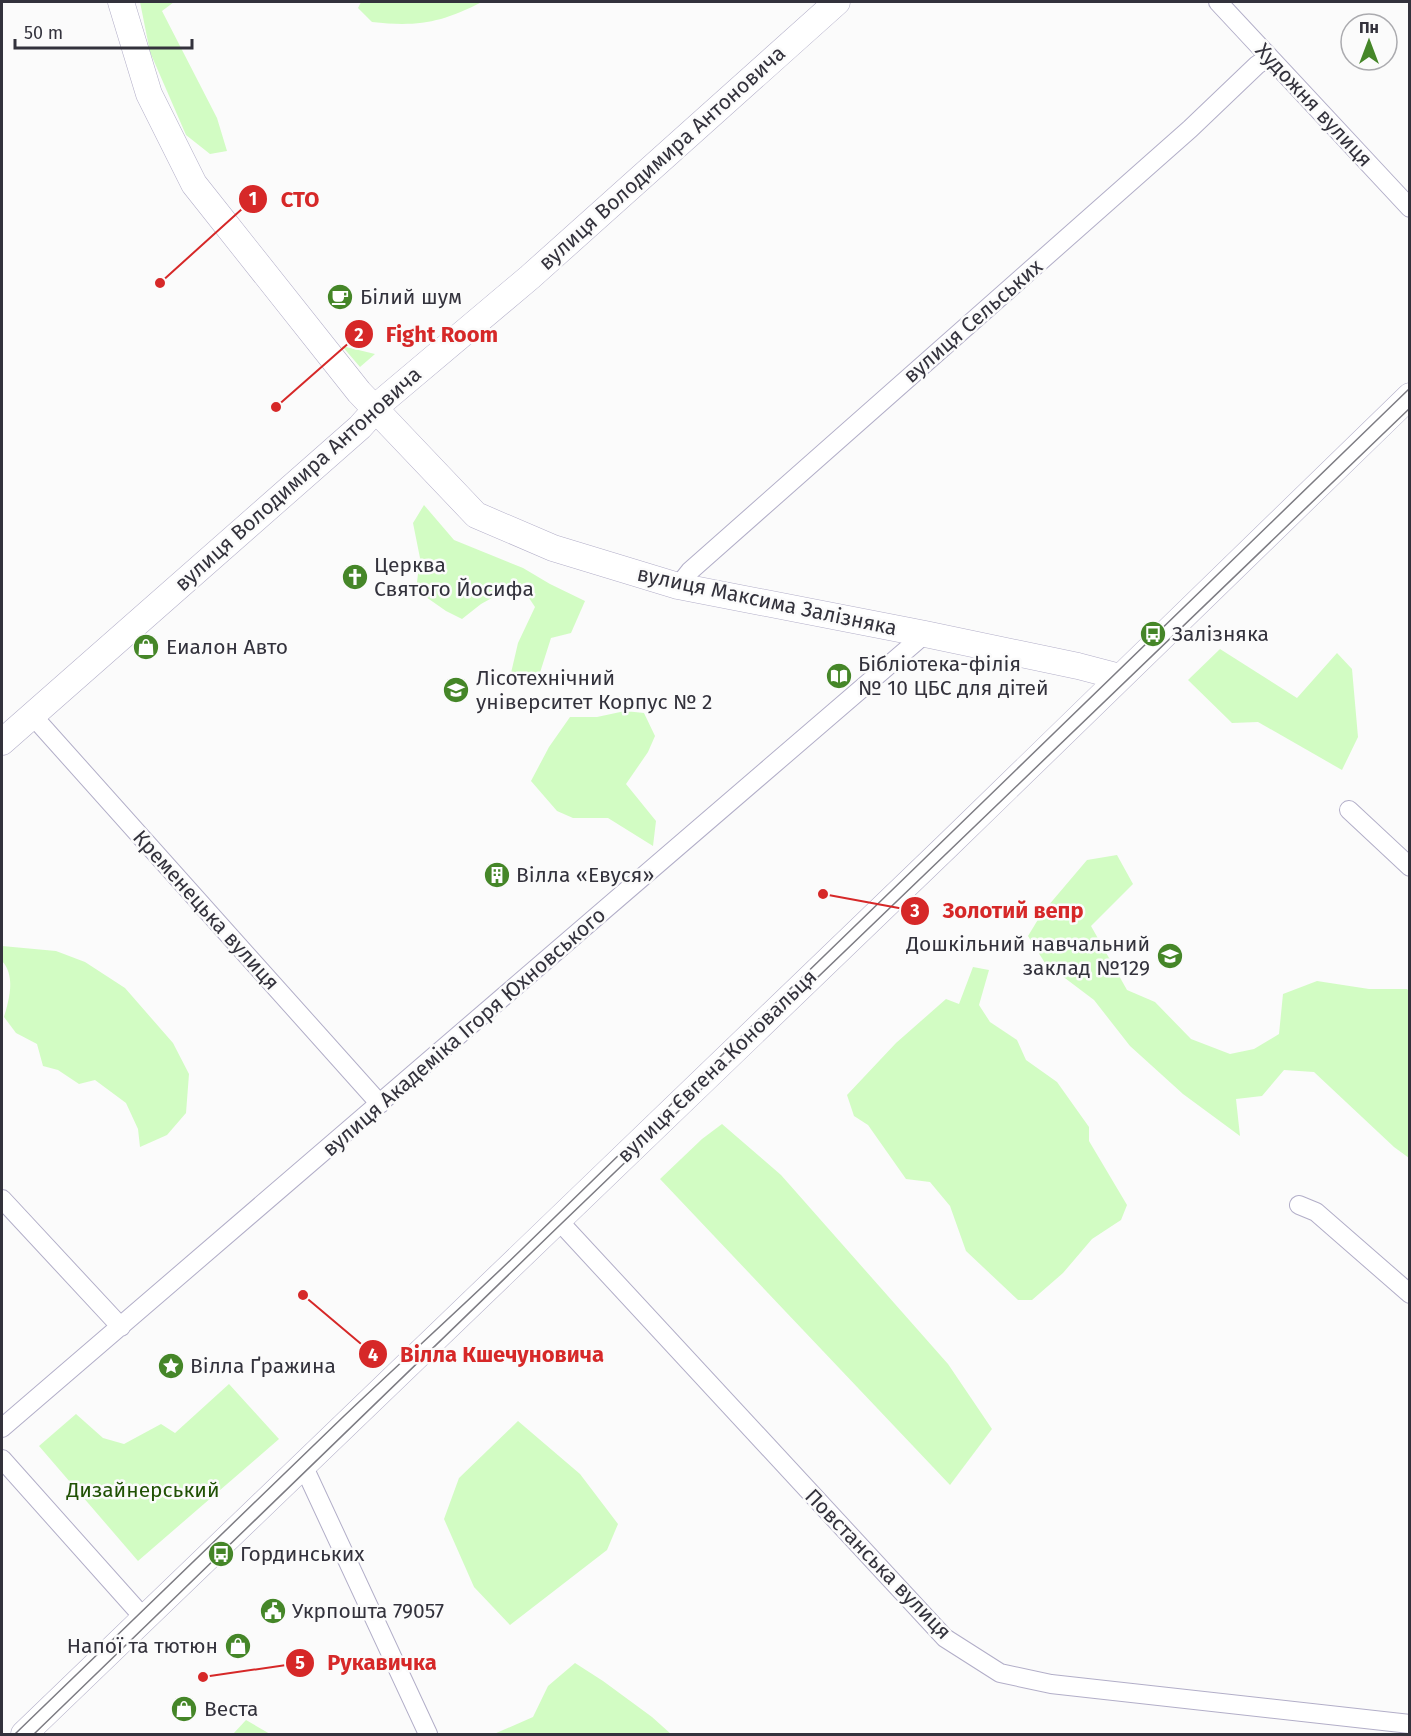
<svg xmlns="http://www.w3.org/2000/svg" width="1411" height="1736" font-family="'Fira Sans',sans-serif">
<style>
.green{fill:#d2fcc3}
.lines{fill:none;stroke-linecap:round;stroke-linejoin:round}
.street-casing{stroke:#b2aec8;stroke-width:20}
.secondary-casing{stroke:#b2aec8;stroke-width:27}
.street{stroke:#fff;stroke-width:18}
.secondary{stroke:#fff;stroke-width:26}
.tram{stroke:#7d7c83;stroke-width:1.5}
.labels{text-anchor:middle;stroke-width:5;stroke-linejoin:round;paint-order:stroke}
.street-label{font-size:21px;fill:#33323c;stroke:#fbfbfb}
.poi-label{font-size:21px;fill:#33323c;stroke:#fbfbfb;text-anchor:start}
.park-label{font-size:21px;fill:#205104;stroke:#fbfbfb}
.leader{fill:none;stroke:#d62828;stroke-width:2}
.callout-dot{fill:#d62828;stroke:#fbfbfb;stroke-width:2}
.mark-label{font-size:18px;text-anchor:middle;font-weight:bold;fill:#fff}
.callout-label{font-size:22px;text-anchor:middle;font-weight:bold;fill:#d62828;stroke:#fbfbfb;stroke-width:5;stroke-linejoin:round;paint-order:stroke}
</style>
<rect width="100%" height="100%" fill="#fbfbfb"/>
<path class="green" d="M140,2h34l-12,9 55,107 10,33 -17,3 -24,-19 -36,-83z
M361,2h121c-41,21 -65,25 -110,20l-14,-14z
M342,346l33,8 -15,13z
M424,505l30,35 69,28 27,16 35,17 -14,32 -20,5 -14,44 -26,-9 7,-30 17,-36 -10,-15 -26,2 -18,10 -19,15 -16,-8 -30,-21 4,-32 -7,-35z
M1220,649l77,49 40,-45 15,16 6,68 -16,33 -84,-48 -26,1 -44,-43z
M625,711l19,2 11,23 -7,16 -22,32 30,37 -3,25 -45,-28h-35l-16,-7 -26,-30 18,-34 21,-30h27z
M1117,855l16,29 -42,42 36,64 28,12 36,37 39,15 24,-5 25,-15 4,-40 34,-13 52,8h38l3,3 -1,166 -15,-11 -80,-75 -30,-2 -22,26 -26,3 4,37 -57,-42 -53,-48 -36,-46 -49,-37 -17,-27 14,-23 45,-53z
M2,946l54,5 29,11 40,26 48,55 16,31 -3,39 -19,22 -27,12 -2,-18 -12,-26 -31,-23 -16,4 -21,-14 -15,-4 -6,-22 -21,-11 -12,-16c5,-17 12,-41 -2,-56z
M973,967l16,3 -10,35 11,17 27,18 9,20 31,22 32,45v14l38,64 -6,15 -29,19 -29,34 -31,27h-14l-52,-49 -16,-45 -20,-24 -24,-3 -38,-54 -14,-9 -7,-21 49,-52 50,-44 13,5z
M722,1124l59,51 167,189 44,65 -42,56 -290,-306 42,-40z
M229,1384l50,55 -141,122 -99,-115 37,-32 27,24 21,6 37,-20 14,9z
M518,1421l62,53 38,50 -11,26 -97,75 -36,-38 -30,-68 15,-41z
M575,1663l28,18 49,36 19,17h-177l39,-17 15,-31z
M246,1720l24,14h-37z"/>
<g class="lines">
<g class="street-casing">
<path id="street" d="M1218,2l192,206
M678,586l12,-15 500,-442 67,-64 12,-8
M32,715l348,389
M1349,810l61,57
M2,1199l119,128
M1299,1205l17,7 94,82
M558,1220l387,418 55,35 51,11 359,40
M2,1428l923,-794
M2,1459l142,159
M303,1465l125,269"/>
</g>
<g class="secondary-casing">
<path id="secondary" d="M121,2l28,92 45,90 165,208 117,123 77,33 125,38 247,48 153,32 42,11
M2,742l358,-315 24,-27 146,-123 307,-275
M24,1734l922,-887 464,-451"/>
</g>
<use href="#street" class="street"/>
<use href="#secondary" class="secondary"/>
<path class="tram" d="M15,1734c110,-106 219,-213 329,-318 59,-56 119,-110 178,-167 296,-287 591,-574 888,-861
M34,1734l527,-510 849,-816"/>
</g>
<defs>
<g id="cafe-disc" transform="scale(1.35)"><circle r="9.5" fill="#458628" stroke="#fbfbfb"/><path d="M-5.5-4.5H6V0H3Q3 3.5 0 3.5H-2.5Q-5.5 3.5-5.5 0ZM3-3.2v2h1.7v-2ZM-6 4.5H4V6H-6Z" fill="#fff"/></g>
<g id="church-disc" transform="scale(1.35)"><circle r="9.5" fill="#458628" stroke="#fbfbfb"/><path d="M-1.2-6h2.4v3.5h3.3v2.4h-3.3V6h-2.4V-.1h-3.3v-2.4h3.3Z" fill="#fff"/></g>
<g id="bus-disc" transform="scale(1.35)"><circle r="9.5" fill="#458628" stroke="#fbfbfb"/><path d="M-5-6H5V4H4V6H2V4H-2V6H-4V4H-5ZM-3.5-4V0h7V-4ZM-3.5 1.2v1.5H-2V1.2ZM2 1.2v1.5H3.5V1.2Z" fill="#fff"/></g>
<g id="shop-disc" transform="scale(1.35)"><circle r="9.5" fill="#458628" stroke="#fbfbfb"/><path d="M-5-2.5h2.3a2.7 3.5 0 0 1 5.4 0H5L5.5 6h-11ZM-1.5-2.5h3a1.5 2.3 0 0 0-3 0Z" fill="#fff"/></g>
<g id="library-disc" transform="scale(1.35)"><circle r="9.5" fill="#458628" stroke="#fbfbfb"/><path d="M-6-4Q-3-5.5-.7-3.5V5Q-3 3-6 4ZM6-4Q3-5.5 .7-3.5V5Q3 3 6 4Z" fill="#fff"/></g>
<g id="university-disc" transform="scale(1.35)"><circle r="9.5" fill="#458628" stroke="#fbfbfb"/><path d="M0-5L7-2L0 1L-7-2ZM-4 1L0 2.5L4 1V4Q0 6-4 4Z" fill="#fff"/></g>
<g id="building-disc" transform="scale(1.35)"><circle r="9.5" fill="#458628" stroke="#fbfbfb"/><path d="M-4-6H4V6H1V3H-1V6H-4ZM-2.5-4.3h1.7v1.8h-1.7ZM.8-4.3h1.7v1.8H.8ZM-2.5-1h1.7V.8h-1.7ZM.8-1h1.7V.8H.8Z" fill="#fff"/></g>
<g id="school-disc" transform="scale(1.35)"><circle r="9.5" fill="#458628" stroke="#fbfbfb"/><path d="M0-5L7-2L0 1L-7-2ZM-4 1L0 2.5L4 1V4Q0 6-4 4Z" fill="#fff"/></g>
<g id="sight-disc" transform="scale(1.35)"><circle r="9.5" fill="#458628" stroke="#fbfbfb"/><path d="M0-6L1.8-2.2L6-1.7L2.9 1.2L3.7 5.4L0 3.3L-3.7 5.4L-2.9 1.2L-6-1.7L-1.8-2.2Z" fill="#fff"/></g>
<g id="civic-disc" transform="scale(1.35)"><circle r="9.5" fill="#458628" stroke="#fbfbfb"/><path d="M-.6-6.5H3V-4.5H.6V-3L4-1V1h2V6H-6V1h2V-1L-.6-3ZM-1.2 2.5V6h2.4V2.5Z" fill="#fff"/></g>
</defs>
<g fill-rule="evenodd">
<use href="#cafe-disc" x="340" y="297"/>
<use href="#church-disc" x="355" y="577"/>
<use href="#bus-disc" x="1153" y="634"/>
<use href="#shop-disc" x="146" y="647"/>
<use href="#library-disc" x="839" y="676"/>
<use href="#university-disc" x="456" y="690"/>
<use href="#building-disc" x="497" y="875"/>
<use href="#school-disc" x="1170" y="956"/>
<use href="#sight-disc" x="171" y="1366"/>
<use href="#bus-disc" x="221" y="1554"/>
<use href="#civic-disc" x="273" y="1611"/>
<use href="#shop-disc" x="238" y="1646"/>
<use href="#shop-disc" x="184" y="1709"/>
</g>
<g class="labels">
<g class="street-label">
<text transform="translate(1314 105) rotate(47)" y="7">Художня вулиця</text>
<text transform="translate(662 158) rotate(-42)" y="7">вулиця Володимира Антоновича</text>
<text transform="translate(973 321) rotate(-41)" y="7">вулиця Сельських</text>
<text transform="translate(298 479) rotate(-42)" y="7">вулиця Володимира Антоновича</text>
<text transform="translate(767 601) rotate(12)" y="7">вулиця Максима Залізняка</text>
<text transform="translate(206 910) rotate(48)" y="7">Кременецька вулиця</text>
<text transform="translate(464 1032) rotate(-41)" y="7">вулиця Академіка Ігоря Юхновського</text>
<text transform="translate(717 1066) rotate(-44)" y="7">вулиця Євгена Коновальця</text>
<text transform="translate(878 1564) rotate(46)" y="7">Повстанська вулиця</text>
</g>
<g class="poi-label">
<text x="360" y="304">Білий шум</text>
<text x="374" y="572">Церква<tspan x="374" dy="24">Святого Йосифа</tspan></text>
<text x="1172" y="641">Залізняка</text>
<text x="166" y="654">Еиалон Авто</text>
<text x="858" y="671">Бібліотека-філія<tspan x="858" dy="24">№ 10 ЦБС для дітей</tspan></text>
<text x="476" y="685">Лісотехнічний<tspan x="476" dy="24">університет Корпус № 2</tspan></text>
<text x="516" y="882">Вілла «Евуся»</text>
<text x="1150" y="951" text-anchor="end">Дошкільний навчальний<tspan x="1150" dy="24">заклад №129</tspan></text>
<text x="190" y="1373">Вілла Ґражина</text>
<text x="240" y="1561">Гординських</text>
<text x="292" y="1618">Укрпошта 79057</text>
<text x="218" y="1653" text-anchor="end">Напої та тютюн</text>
<text x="204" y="1716">Веста</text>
</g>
<g class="park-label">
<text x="143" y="1497">Дизайнерський</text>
</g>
</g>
<path class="leader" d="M160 283L253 199M276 407L359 334M823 894L915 911M303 1295L373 1354M203 1677L300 1663"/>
<g class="callout-dot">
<circle cx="160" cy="283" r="6"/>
<circle cx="276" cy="407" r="6"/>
<circle cx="823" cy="894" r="6"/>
<circle cx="303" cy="1295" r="6"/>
<circle cx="203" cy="1677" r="6"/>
<circle cx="253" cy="199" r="15"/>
<circle cx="359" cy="334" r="15"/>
<circle cx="915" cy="911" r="15"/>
<circle cx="373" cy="1354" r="15"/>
<circle cx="300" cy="1663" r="15"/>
</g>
<g class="mark-label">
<text x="253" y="205">1</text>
<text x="359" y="341">2</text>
<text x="915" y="917">3</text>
<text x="373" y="1361">4</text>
<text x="300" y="1669">5</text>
</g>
<g class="callout-label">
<text x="300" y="207">СТО</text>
<text x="442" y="342">Fight Room</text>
<text x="1013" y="918">Золотий вепр</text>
<text x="502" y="1362">Вілла Кшечуновича</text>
<text x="382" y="1670">Рукавичка</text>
</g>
<rect width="1411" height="1736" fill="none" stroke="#33323c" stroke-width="6"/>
<g transform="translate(1369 42)"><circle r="28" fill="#fbfbfb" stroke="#ababaf" stroke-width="1.5"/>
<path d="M0-4.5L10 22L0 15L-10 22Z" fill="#458628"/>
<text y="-9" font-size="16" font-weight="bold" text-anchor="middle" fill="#33323c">Пн</text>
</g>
<path d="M15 39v9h177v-9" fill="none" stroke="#33323c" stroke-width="3"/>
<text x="24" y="39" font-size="18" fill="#33323c" stroke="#fbfbfb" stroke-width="4.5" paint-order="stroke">50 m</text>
</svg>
